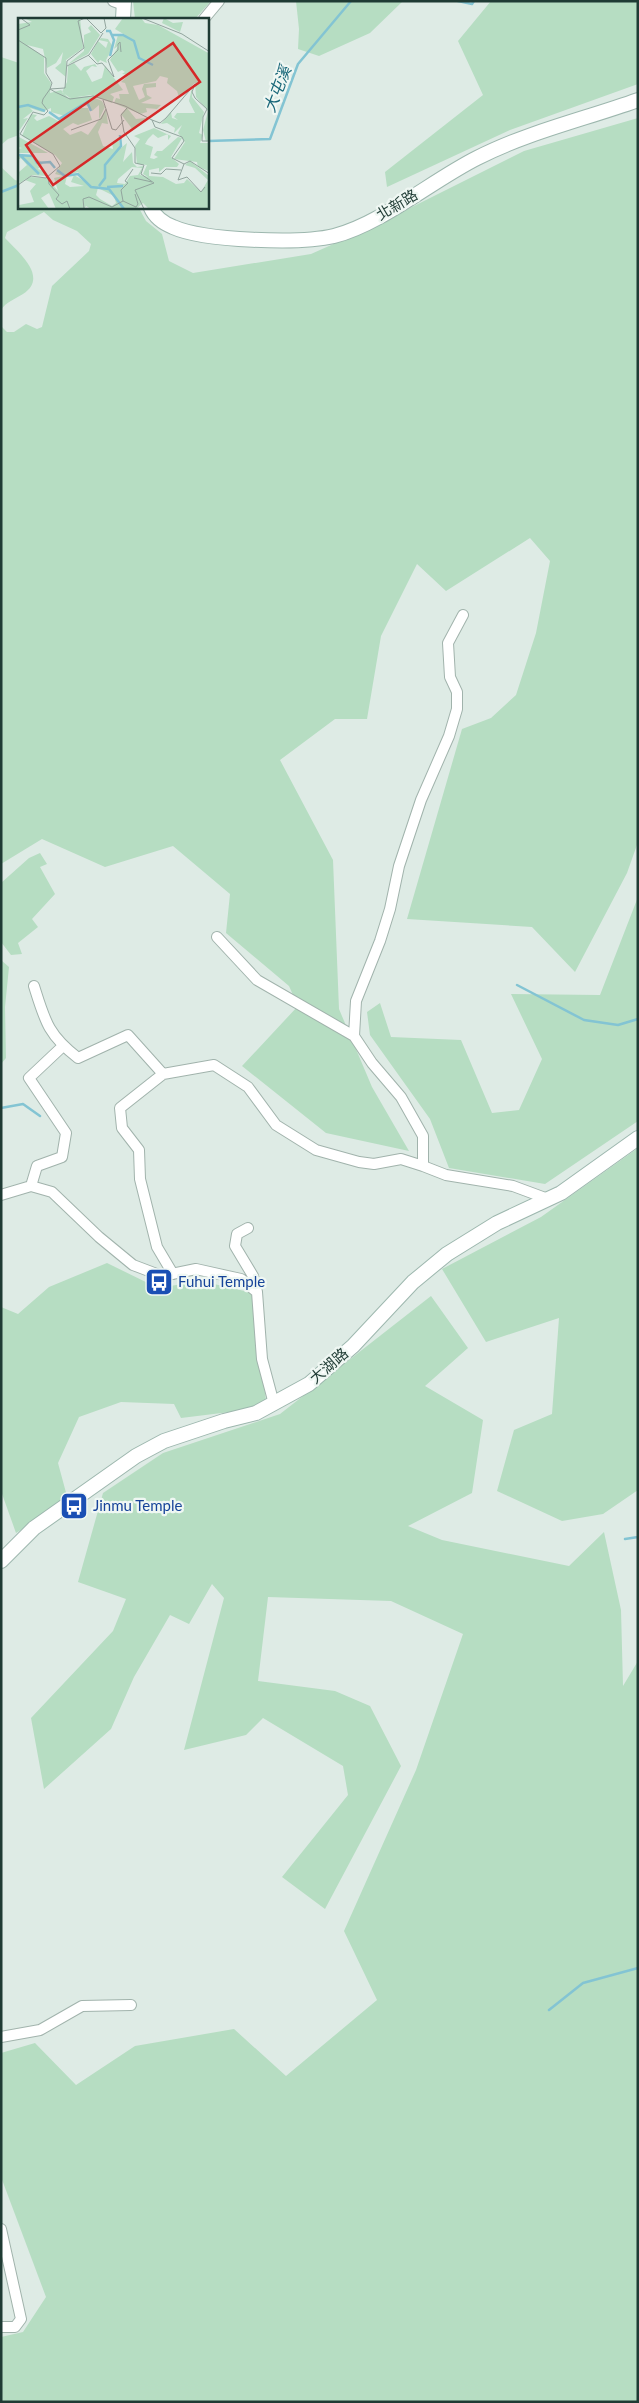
<svg xmlns="http://www.w3.org/2000/svg" width="639" height="2403" font-family="Lato,'Noto Sans TC',sans-serif">
<style>
.green{fill:#b6ddc2}
.lines{fill:none;stroke-linecap:round;stroke-linejoin:round}
.stream{stroke:#83c4d3;stroke-width:2.5}
.street-casing{stroke:#a1b3ac;stroke-width:12}
.secondary-casing{stroke:#9db7ae;stroke-width:16}
.street{stroke:#fff;stroke-width:10}
.secondary{stroke:#fff;stroke-width:14}
.labels{text-anchor:middle;stroke-width:4.5;stroke-linejoin:round;paint-order:stroke}
.street-label{font-size:15px;fill:#1f3b34;stroke:#eff7f3}
.transit-label{font-size:15px;fill:#164399;stroke:#eff7f3;text-anchor:start}
.water-label{font-size:16px;font-style:italic;fill:#176678;stroke:#eff7f3}
.inset-river{fill:none;stroke:#83c4d3;stroke-width:2.5}
.inset-road{fill:none;stroke:#92a59e;stroke-width:1}
.view{fill:#d62828;fill-opacity:0.15;stroke:#d62828;stroke-width:2.5}
.inset-edge{fill:none;stroke:#1f3b34;stroke-width:2.5}
</style>
<rect width="100%" height="100%" fill="#deebe5"/>
<path class="green" d="M133,1h78l-16,18h-60z
M296,1h107l-33,32 -51,23 -21,-7 1,-20z
M491,1h147v83l-128,46 -123,57 -2,-15 98,-77 -25,-54z
M1,57l18,6v72l-11,4 -7,6z
M638,118v724l-11,31 -52,99 -43,-45 -125,-8 55,-190 29,-11 25,-23 20,-62 14,-72 -20,-23 -84,53 -29,-27 -36,72 -14,83h-32l-55,41 53,100 6,149 33,78 37,64 -83,-18 -84,-67 56,-60 -9,-20 -63,-53 4,-39 -57,-48 -68,21 -63,-28 -41,25v-543l1,6 5,5h7l12,-8 11,5 5,-2 10,-41 37,-35 2,-7 -14,-13 -24,-11 -9,-8 -37,20 -2,6c14,15 44,39 18,56 -8,5 -17,8 -22,16v-143l14,13 4,1v27h120l7,13 16,13 7,27 24,12 118,-19 65,-29 148,-74z
M40,853l7,11 -7,3 15,27 -23,25 6,8 -20,16 4,11 -11,1 -10,-13v-59l28,-25z
M638,897v224l-93,63 -96,-16 -19,-49 -60,-84 -3,-23 13,-9 11,34 70,3 31,73 27,-3 23,-51 -31,-65 89,1z
M1,960l8,7 -4,40 1,51 -5,6z
M638,1148v342l-35,24 -41,7 -65,-30 17,-61 38,-16 7,-96 -73,24 -44,-73 99,-52z
M107,1263l51,25 43,-7 52,12 13,108 -20,9 -65,8 -7,-14 -53,-2 -42,15 -21,46 10,37 -52,33 -15,-42v-184l17,7 31,-27z
M431,1296l37,52 -43,38 58,34 -11,73 -64,33 34,14 127,26 35,-34 17,78 2,76 15,-25v741h-637v-65l22,-5 23,-35 -45,-120v-124l34,-10 41,42 59,-39 99,-17 52,47 91,-76 -33,-69 72,-161 47,-136 -72,-33 -123,-4 -10,84 77,10 35,15 31,60 -76,143 -43,-32 66,-82 -5,-29 -80,-48 -17,17 -62,15 40,-152 -12,-14 -23,40 -19,-9 -36,62 -23,52 -67,60 -13,-71 82,-87 13,-32 -48,-17 25,-89 60,-40 117,-39z"/>
<g class="lines">
<path class="stream" d="M458,1l14,3 2,-3
M208,141l62,-2 28,-75 53,-63
M1,192l18,-7
M517,985l67,35 34,5 20,-6
M1,1108l22,-4 17,12
M625,1539l13,-2
M549,2010l34,-27 55,-15"/>
<g class="street-casing">
<path id="street" d="M113,1l11,4
M204,19l15,-18
M463,615l-15,28 2,34 7,15v17l-8,27 -28,64 -22,66 -9,43 -10,32 -24,60 -2,35 18,27 29,34 22,39v30l23,9 67,11 35,13
M217,937l40,43 97,56
M34,986c11,35 14,49 44,72l50,-23 35,39
M31,1186l6,-20 25,-9 4,-24 -37,-55 34,-32
M1,1195l30,-9 21,6 47,45 34,28 29,11 34,-7 45,10 16,13 5,67 12,45
M248,1228l-11,6 -2,12 18,30 4,16
M173,1274l-16,-27 -17,-68 -1,-29 -17,-22 -2,-20 43,-34 51,-9 34,22 28,38 40,25 43,12 15,2 27,-5 22,7
M1,2037l39,-7 42,-24 49,-1
M1,2229l20,90 -6,8h-14"/>
</g>
<g class="secondary-casing">
<path id="secondary" d="M123,19l1,-18
M151,208c4,9 12,15 22,19 31,14 128,17 161,9 47,-12 99,-56 143,-78 51,-26 108,-39 161,-58
M1,1561l33,-33 102,-72 28,-15 60,-20 32,-8 53,-29 44,-38 60,-64 34,-28 50,-31 64,-30 77,-55"/>
</g>
<use href="#street" class="street"/>
<use href="#secondary" class="secondary"/>
</g>
<defs>
<g id="bus-square" transform="scale(1.4375)"><rect x="-9" y="-9" width="18" height="18" rx="4" fill="#1a4fb4" stroke="#eff7f3"/><path d="M-5-6H5V4H4V6H2V4H-2V6H-4V4H-5ZM-3.5-4V0h7V-4ZM-3.5 1.2v1.5H-2V1.2ZM2 1.2v1.5H3.5V1.2Z" fill="#fff"/></g>
</defs>
<g fill-rule="evenodd">
<use href="#bus-square" x="159" y="1282"/>
<use href="#bus-square" x="74" y="1506"/>
</g>
<g class="labels">
<g class="street-label">
<text transform="translate(397 205) rotate(-31)" y="5">北新路</text>
<text transform="translate(329 1366) rotate(-41)" y="5">大湖路</text>
</g>
<g class="transit-label">
<text x="178" y="1287">Fuhui Temple</text>
<text x="93" y="1511">Jinmu Temple</text>
</g>
<g class="water-label">
<text transform="translate(277 89) rotate(-69)" y="6">大屯溪</text>
</g>
</g>
<g transform="translate(18 18)">
<rect width="191" height="191" fill="#deebe5"/>
<path d="M6,0h56l3,30 -17,12v17l-11,-9 6,-5 2,-11 -7,11 -9,5 -4,-19 -16,-4 17,12v16l7,10 -1,10 11,-3 7,8 23,-2 11,5 3,6 -6,12v-14l-7,6 -4,-6 -11,3h11l4,12 -14,5 -5,-2 -10,6 7,6 11,-4 7,4 18,-25 2,14 -6,-1 -4,9 5,14 10,3 -1,-6 6,-4 3,9 6,-5 -4,19 9,-10 1,11 4,4 7,-1 -4,9 8,2 -5,-3 4,-9 -10,-1 -2,-18 5,-7 -6,-3 20,-8 17,8 -3,4v-6l-10,4 -5,-4 -5,5 -3,5 8,3 -3,11 4,1 4,-2 -4,-2 3,-4h5l16,-14 4,1 -11,19 8,7 -2,3h-12l-6,5v-4l-10,2v6l14,1 13,7 8,-1 3,-4 14,13 7,-12 -13,-12 -10,-3 5,-4 19,15v33h-60l-6,-6 -7,6h-45l-5,-3 -2,3h-28l-7,-16 -8,5 8,11h-29l-2,-2v-5l1,3 15,-3 -4,-11 6,-7 -11,-4 5,-3 17,1 11,13 -4,-13 9,-2 -8,-2 7,-11 -7,-8 -33,-19 9,-22 6,1 -3,3 3,3 12,-5 11,6 4,-4 1,-2 -14,-4v-4l-9,4 -12,-4 3,3 -10,8 5,-1 -9,13v6l29,16h-30v-4l4,-1 -4,-1v-123l14,-2zM114,149l10,1 -4,7 -8,1 -5,8 -8,-1 1,-4zM60,154l8,10 -12,-7 -3,7 13,4 -14,1 -5,-3 2,-8zM80,170l16,8 2,7 -4,3 -12,-7 -4,-4zM105,0h18l4,5 13,2 52,29v85l-4,3 -3,-12 5,-19 -12,-14 -1,-14 -16,14 -2,-6 -10,-8 1,-5 -8,-2 -4,5 -23,5 6,14 6,-3 -3,-8 2,-5 12,-1v4l-10,1 1,7 5,3 -11,5 20,2 -4,4 -11,-1 1,4 -7,2 -26,-11 2,-5 4,1 -1,-5h10l-4,-11 -4,-1 8,-7 -7,-1 3,-2 -3,-2 -4,2 -8,-12 9,-15 -5,4 4,-14h7l-10,-6zM146,0l9,5 10,-1 -3,10 -18,-9zM73,7l9,10 -12,19 -21,11 17,-14v-16l7,-3 -3,-4zM83,20l7,1 5,8 -7,13 1,3 -7,-3 -2,3 -7,-9 7,-13 8,7 2,-6 -9,-2zM56,45l7,8 3,-4 11,-3 2,3 -5,-1 -6,5 6,11 10,-4 3,-12 18,24 -13,4 4,3 -2,6 -21,-8 -21,3 -8,-6 5,-10 1,-16zM174,70v9l12,15 -5,21 4,2 -3,8h9v28l-11,-4 -1,-5 -23,-3 11,-17 -7,-9 4,-8 -8,8 1,-5 -8,-5 -6,1 10,-12 1,6 6,2 -4,-3 3,-4h18l-6,-12zM109,90l9,11 10,-1 -13,12 -12,-16zM0,138h14l11,7 -5,6 8,3 1,4 -15,-1 -12,8 -1,-11 8,-7 -6,-7 -3,2z" fill="#b6ddc2" fill-rule="evenodd"/>
<path class="inset-river" d="M88,13h4l4,9 -4,16M94,17h11l11,6 5,17 14,7M0,89l10,-2 17,6M31,94l10,7 28,-17 4,9M0,137l15,1 4,7 13,-1 5,6M2,137l19,19M39,152l8,6 13,-2 13,13 18,2 15,20M81,168l6,-8v-13l16,-19 -1,-11M89,169l16,-1"/>
<path class="inset-road" d="M68,0l15,15 5,-5 -2,-10M124,0l40,16 28,18M0,12l12,-5 -8,-6M0,22l28,18v15l6,10 -2,6 5,3 15,7 23,-3 32,10 27,14 3,7 27,10 2,4 -12,17 12,6M70,37l9,9 5,-1 12,14 -6,-17 10,-10v-6l2,-2 1,10M49,48l22,-11 14,-22M109,90l-6,7 3,17 11,16v15l9,2 -3,9 13,9 -19,7 9,19M88,91l6,20 4,1 8,-10M26,97l4,-4 -6,-8 1,-4 7,-10 15,-1 2,-27 17,-13 -6,-27 7,-3M134,102l8,3 6,-5 29,-34 -3,8 3,6 12,11 -4,8 -1,24h8M53,112l30,-11 5,-10 -3,-9M166,146l-6,16 9,-3 14,15 4,-5M166,146l6,-3 20,13M133,155l10,1 5,-5 15,1M30,159l1,7 10,11 -3,4 6,5 5,-3 3,8M116,160l18,4M0,167l13,-9 15,2 14,-12 -7,-12 -33,-20 13,-22 11,3M105,183l-2,-11 7,-7 -3,-2 8,-12M66,191l-1,-10 6,-2 23,10 11,-6 13,6 2,-3 -3,-10"/>
<path class="view" d="M155,25l27,39 -147,103 -27,-40z"/>
<rect width="191" height="191" class="inset-edge"/>
</g>
<rect width="639" height="2403" fill="none" stroke="#1f3b34" stroke-width="5"/>
</svg>
